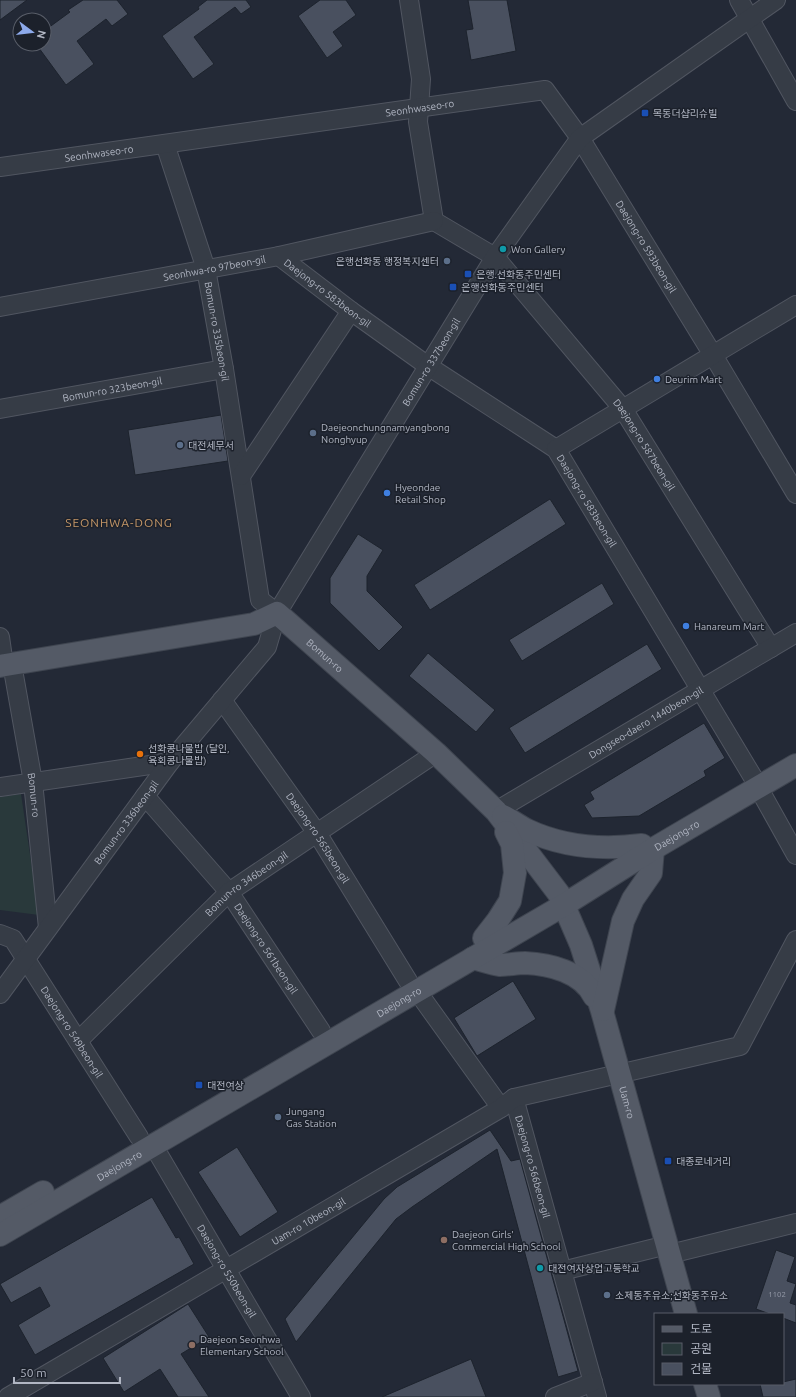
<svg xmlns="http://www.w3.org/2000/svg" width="796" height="1397" font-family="Ubuntu,'Noto Sans KR',sans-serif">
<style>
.green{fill:#29393b}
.building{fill:#49505f;stroke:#1d232d}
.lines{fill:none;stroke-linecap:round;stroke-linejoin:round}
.minor-casing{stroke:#515661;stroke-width:20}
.major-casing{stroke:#3f4550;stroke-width:24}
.minor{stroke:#363c46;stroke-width:18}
.major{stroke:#545a66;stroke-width:22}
.transit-dot{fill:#1a4fb4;stroke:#1c212b;stroke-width:1.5}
.culture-dot{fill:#0f9aa8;stroke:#1c212b;stroke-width:1.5}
.service-dot{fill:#5c6f8a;stroke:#1c212b;stroke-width:1.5}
.shop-dot{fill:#3f7fe0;stroke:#1c212b;stroke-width:1.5}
.food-dot{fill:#e8710a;stroke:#1c212b;stroke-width:1.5}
.education-dot{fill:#8d6e63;stroke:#1c212b;stroke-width:1.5}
.labels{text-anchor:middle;stroke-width:3;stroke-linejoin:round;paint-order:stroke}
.number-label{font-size:8px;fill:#979caa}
.street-label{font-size:10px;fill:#b1b6c3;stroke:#1c212b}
.poi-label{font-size:10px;fill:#b1b6c3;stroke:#1c212b;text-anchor:start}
.quarter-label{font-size:12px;letter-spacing:1px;fill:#c79868;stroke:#1c212b}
</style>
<rect width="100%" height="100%" fill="#232936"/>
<path class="green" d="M21,794l18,121 -39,-5v-113z"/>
<path class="building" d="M0,0h27l-27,20z
M83,0h34l11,14 -16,12 -6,-7 -29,22 17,23 -28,21 -30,-41h8v-13l26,-19 -2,-2z
M207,0h39l5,7 -10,7 -6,-7 -41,30 20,27 -21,15 -31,-43 37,-27 -1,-2z
M320,0h26l10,15 -23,17 10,14 -16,12 -29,-42z
M468,0h39l9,51 -45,9 -5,-30 7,-1z
M221,415l7,46 -93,14 -7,-45z
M550,499l16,25 -136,86 -16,-25z
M358,534l25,16 -16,26v15l36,36 -24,24 -49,-48v-25z
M602,583l12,21 -92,57 -13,-21z
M647,644l15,25 -137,84 -16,-25z
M428,653l67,57 -19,22 -67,-56z
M704,723l21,35 -21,13 2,5 -67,40 -47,2 -8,-13 10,-6 -4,-7z
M513,981l23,38 -59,37 -23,-38z
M490,1130l21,31 9,-2 58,212 -20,6 -61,-228 -85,58 -16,12 -100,123 -11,-23 99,-120 13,-12z
M237,1147l41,65 -38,25 -42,-65z
M152,1197l24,41 3,-1 15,27 -159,91 -17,-30 32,-19 -10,-19 -29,16 -11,-19z
M776,1250l19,7 -8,24 9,3 -6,19 6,2v18l-13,-5v-4h-13l-14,-5z
M188,1304l21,33 -28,17 28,43h-31l-18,-28 -36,23 -21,-34z
M471,1359l15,38h-104z
M796,1379v18h-33l-3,-13h23v-2z"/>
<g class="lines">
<g class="minor-casing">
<g id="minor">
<path d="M409,0l12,79 -3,43 16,99"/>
<path d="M739,0l57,101"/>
<path id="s1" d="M165,144l41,125 18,100 36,231 17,13"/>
<path id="s2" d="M0,167l545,-77 35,48 133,217 83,139"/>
<path id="s3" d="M434,221l61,36 128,152 148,239"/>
<path id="s4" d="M279,256l72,55 77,55 128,83 198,330"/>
<path id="s5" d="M0,307l279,-51 155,-35"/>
<path id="s6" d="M0,409l224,-40"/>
<path d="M556,449l240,-144"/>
<path d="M241,476l110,-165"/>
<path d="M0,637l4,28"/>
<path id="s7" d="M12,664l21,118 15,146"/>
<path id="s8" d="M222,700l95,133 91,148"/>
<path d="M0,787l170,-25"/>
<path d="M758,787l38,68"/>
<path id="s9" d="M145,796l84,96 92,139"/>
<path id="s10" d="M496,811l300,-178"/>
<path id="s11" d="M0,934l13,5 126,198"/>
<path d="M417,991l84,117"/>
<path id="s12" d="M0,994l170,-232 97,-115 10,-34 218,-356 85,-119 196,-138"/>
<path id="s13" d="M78,1041l151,-149 207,-139"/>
<path id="s14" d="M514,1098l83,299"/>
<path id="s15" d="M153,1145l148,252"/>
<path d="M670,1254l126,-31"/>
<path d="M562,1271l105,-26"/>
<path id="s16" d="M8,1397l493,-289 13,-10 226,-52 56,-106"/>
<path d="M555,1397l38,-15"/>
</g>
</g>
<g class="major-casing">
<g id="major">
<path id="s17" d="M0,666l254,-42 23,-11 159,140 60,58 63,83 22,51 21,66 84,303"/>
<path d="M503,816c8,4 16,10 24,14 36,17 76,20 115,15"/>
<path d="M484,938l14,-18 12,-19 5,-28 -3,-29 -6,-12"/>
<path d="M473,958c8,2 18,6 27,7 8,0 17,-2 25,-2 25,1 57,9 69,33"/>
<path d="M603,1010l20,-89 10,-22 18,-26 2,-24"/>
<path d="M0,1217l43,-25"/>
<path id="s18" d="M0,1235l564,-330 89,-56 143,-84"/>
<path d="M705,1384l4,13"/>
</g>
</g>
<use href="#minor" class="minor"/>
<use href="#major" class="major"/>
</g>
<g class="transit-dot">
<rect x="641" y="109" width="8" height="8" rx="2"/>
<rect x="464" y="270" width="8" height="8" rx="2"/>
<rect x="449" y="283" width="8" height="8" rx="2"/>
<rect x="195" y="1081" width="8" height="8" rx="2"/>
<rect x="664" y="1157" width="8" height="8" rx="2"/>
</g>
<g class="culture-dot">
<circle cx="503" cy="249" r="4"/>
<circle cx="540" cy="1268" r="4"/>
</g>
<g class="service-dot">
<circle cx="447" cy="261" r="4"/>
<circle cx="313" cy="433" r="4"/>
<circle cx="180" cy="445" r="4"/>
<circle cx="278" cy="1117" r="4"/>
<circle cx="607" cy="1295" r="4"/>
</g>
<g class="shop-dot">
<circle cx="657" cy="379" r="4"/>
<circle cx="387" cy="493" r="4"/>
<circle cx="686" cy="626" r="4"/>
</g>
<circle class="food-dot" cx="140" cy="754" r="4"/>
<g class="education-dot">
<circle cx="444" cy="1240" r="4"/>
<circle cx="192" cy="1345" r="4"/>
</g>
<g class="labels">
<g class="number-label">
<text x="777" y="1297">1102</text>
</g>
<g class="street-label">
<text dy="4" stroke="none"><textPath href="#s2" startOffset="424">Seonhwaseo-ro</textPath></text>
<text dy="4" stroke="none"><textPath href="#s2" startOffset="100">Seonhwaseo-ro</textPath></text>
<text dy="4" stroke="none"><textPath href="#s2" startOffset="737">Daejong-ro 593beon-gil</textPath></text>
<text dy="4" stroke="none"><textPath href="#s5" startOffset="218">Seonhwa-ro 97beon-gil</textPath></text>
<text dy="4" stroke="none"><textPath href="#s4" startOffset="61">Daejong-ro 583beon-gil</textPath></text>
<text dy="4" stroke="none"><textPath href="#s1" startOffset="195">Bomun-ro 335beon-gil</textPath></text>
<text dy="4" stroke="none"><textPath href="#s12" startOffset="768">Bomun-ro 337beon-gil</textPath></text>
<text dy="4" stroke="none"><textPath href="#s6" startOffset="114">Bomun-ro 323beon-gil</textPath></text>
<text dy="4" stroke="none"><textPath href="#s3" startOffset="311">Daejong-ro 587beon-gil</textPath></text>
<text dy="4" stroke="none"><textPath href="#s4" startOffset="398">Daejong-ro 583beon-gil</textPath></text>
<text dy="4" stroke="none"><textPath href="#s17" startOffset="347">Bomun-ro</textPath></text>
<text dy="4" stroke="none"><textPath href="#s10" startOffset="174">Dongseo-daero 1440beon-gil</textPath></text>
<text dy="4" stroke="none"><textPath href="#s7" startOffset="133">Bomun-ro</textPath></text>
<text dy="4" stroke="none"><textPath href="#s12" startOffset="213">Bomun-ro 336beon-gil</textPath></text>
<text dy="4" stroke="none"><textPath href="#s18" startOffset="786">Daejong-ro</textPath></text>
<text dy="4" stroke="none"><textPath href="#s8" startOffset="168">Daejong-ro 565beon-gil</textPath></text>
<text dy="4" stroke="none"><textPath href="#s13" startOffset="231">Bomun-ro 346beon-gil</textPath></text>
<text dy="4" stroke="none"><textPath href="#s9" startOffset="195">Daejong-ro 561beon-gil</textPath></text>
<text dy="4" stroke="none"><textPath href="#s18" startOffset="462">Daejong-ro</textPath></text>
<text dy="4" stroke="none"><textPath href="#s11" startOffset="124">Daejong-ro 549beon-gil</textPath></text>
<text dy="4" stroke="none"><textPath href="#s17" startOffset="902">Uam-ro</textPath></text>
<text dy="4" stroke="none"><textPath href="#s18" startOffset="138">Daejong-ro</textPath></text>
<text dy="4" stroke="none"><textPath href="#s14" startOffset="71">Daejong-ro 566beon-gil</textPath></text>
<text dy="4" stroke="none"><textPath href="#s16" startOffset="348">Uam-ro 10beon-gil</textPath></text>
<text dy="4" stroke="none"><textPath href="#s15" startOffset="146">Daejong-ro 550beon-gil</textPath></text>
</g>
<g class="poi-label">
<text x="653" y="117">목동더샵리슈빌</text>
<text x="511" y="253">Won Gallery</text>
<text x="439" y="265" text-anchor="end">은행선화동 행정복지센터</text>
<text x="476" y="278">은행.선화동주민센터</text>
<text x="461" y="291">은행선화동주민센터</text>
<text x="665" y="383">Deurim Mart</text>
<text x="321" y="431">Daejeonchungnamyangbong<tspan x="321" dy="12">Nonghyup</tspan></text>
<text x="188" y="449">대전세무서</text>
<text x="395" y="491">Hyeondae<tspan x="395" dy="12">Retail Shop</tspan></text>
<text x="694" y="630">Hanareum Mart</text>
<text x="148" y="752">선화콩나물밥 (달인,<tspan x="148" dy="12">육회콩나물밥)</tspan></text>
<text x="207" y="1089">대전여상</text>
<text x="286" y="1115">Jungang<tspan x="286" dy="12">Gas Station</tspan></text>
<text x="676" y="1165">대종로네거리</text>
<text x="452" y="1238">Daejeon Girls'<tspan x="452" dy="12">Commercial High School</tspan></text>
<text x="548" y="1272">대전여자상업고등학교</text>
<text x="615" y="1299">소제동주유소;선화동주유소</text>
<text x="200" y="1343">Daejeon Seonhwa<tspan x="200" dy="12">Elementary School</tspan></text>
</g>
<g class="quarter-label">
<text x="119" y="527">SEONHWA-DONG</text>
</g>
</g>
<rect x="654" y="1313" width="130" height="72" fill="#1c212b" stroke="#585d68"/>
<rect x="662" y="1326" width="20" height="6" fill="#545a66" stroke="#585d68"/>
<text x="690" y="1333" font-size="12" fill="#b1b6c3">도로</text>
<rect x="662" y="1343" width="20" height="12" fill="#29393b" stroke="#585d68"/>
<text x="690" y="1353" font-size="12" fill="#b1b6c3">공원</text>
<rect x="662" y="1363" width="20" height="12" fill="#49505f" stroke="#585d68"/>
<text x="690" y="1373" font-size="12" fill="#b1b6c3">건물</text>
<g transform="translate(32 32) rotate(105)"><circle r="19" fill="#1c212b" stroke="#585d68"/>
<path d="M0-3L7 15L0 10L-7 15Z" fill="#8daaeb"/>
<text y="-6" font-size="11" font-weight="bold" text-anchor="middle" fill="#b1b6c3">N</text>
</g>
<path d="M14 1377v6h106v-6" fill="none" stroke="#b1b6c3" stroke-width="2"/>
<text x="20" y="1377" font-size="12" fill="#b1b6c3" stroke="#1c212b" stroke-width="3" paint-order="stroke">50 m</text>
</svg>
